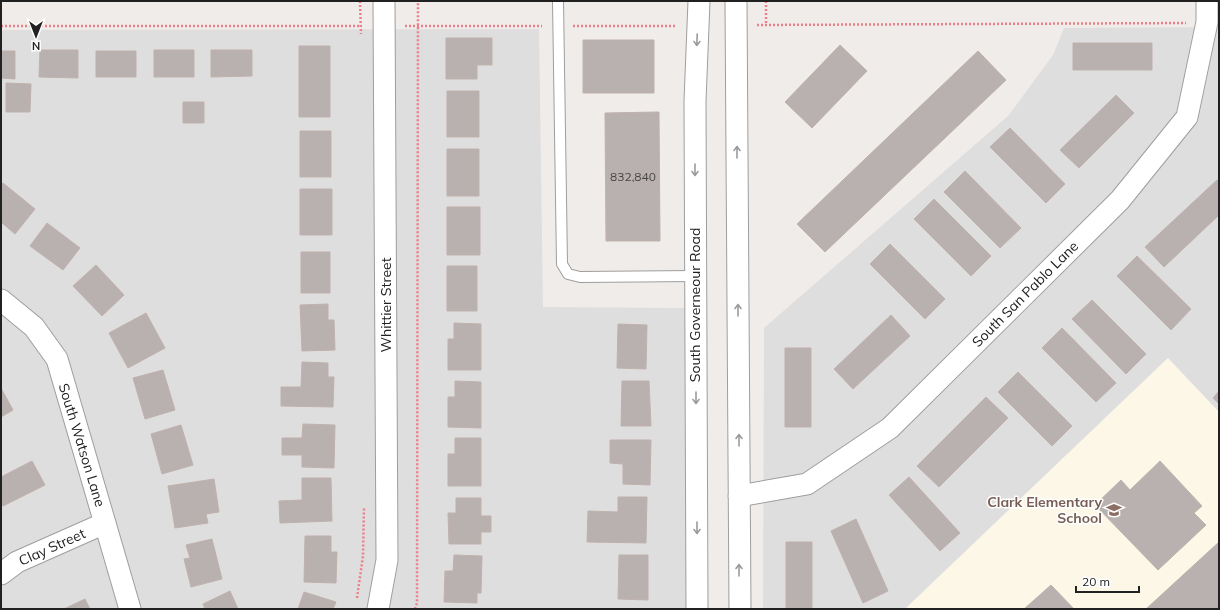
<svg xmlns="http://www.w3.org/2000/svg" width="1220" height="610" font-family="Mulish,sans-serif">
<style>
.residential{fill:#dfdede}
.education{fill:#fcf7e6}
.building{fill:#b9b1af;stroke:#c0b1ad}
.lines{fill:none;stroke-linecap:round;stroke-linejoin:round}
.lane-casing{stroke:#9e9e9e;stroke-width:12}
.street-casing{stroke:#9e9e9e;stroke-width:23}
.path{stroke:#eb7f8a;stroke-width:2.5;stroke-dasharray:2 2;stroke-linecap:butt}
.lane{stroke:#fff;stroke-width:10}
.street{stroke:#fff;stroke-width:21}
.oneway{stroke:#9b9b9b}
.labels{text-anchor:middle;stroke-width:3;stroke-linejoin:round;paint-order:stroke}
.number-label{font-size:12px;fill:#474544}
.street-label{font-size:14px;fill:#212121;stroke:#fff}
.education-label{font-size:14px;font-weight:bold;fill:#785e54;stroke:#fff;text-anchor:end}
</style>
<rect width="100%" height="100%" fill="#f0ece9"/>
<path class="residential" d="M1219,27v385l-52,-53 -262,250h-142l1,-281 244,-212 45,-61 11,-27z
M539,29l4,278 144,1 2,301h-688v-579z"/>
<path class="education" d="M1168,358l51,54v197h-314z"/>
<path class="building" d="M446,38h46v27h-15v14h-31z
M583,40h71v53h-71z
M1073,43h79v27h-79z
M840,45l27,26 -55,57 -27,-26z
M299,46h31v71h-31z
M40,50h38v28l-39,-1z
M154,50h40v27h-40z
M211,50h41v26l-41,1z
M1,51h14v28l-14,-1z
M96,51h40v26h-40z
M978,51l28,29 -181,172 -28,-28z
M6,83l25,1 -1,28h-24z
M447,91h32v46h-32z
M1116,95l18,18 -55,55 -19,-18z
M183,102h21v21h-21z
M659,112l1,129h-54l-1,-128z
M1010,128l55,56 -19,19 -56,-56z
M300,131h31v46h-31z
M447,149h32v47h-32z
M965,171l56,57 -21,20 -56,-56z
M1217,180l2,2v33l-55,52 -19,-20z
M3,183l32,26 -20,25 -14,-12v-36z
M300,189h32v46h-32z
M934,199l57,57 -20,20 -57,-57z
M447,207h33v48h-33z
M47,223l33,25 -17,22 -33,-24z
M890,244l55,55 -20,20 -55,-55z
M301,252h29v41h-29z
M1137,256l54,53 -20,21 -54,-54z
M96,265l28,30 -22,21 -29,-30z
M447,266h30v45h-30z
M1092,300l54,54 -20,20 -54,-55z
M328,304v16h6l1,30 -33,1 -2,-46z
M146,313l19,35 -37,20 -19,-35z
M891,315l19,21 -57,53 -19,-20z
M454,323l27,1v46h-33v-31h6z
M618,324l29,1 -1,44 -29,-1z
M1062,328l54,55 -20,19 -54,-54z
M785,348h26v79h-26z
M302,362l26,1v14h6l-1,30 -52,-1v-19h20z
M163,370l12,40 -30,9 -12,-41z
M1018,372l54,54 -20,20 -54,-54z
M455,381l26,1v46l-33,-1v-30h7z
M622,381h27l2,45h-30z
M1,388l12,22 -12,7z
M1219,391v13l-6,-6z
M986,397l22,21 -69,69 -22,-21z
M303,424l32,1 -1,43 -32,-1v-12h-20v-17h20z
M181,425l12,40 -31,9 -11,-40z
M455,438h26v48h-33v-32h7z
M610,440h41l-1,45 -27,-1v-20l-13,-1z
M32,461l13,24 -42,21 -2,-3v-26z
M1160,461l42,45 -8,7 12,12 -48,45 -63,-65 26,-25 9,10z
M909,477l51,56 -20,18 -51,-56z
M302,478h29l1,43 -52,2 -1,-22 23,-1z
M214,479l5,33 -13,2 2,9 -33,5 -7,-42z
M618,497h29l-1,46 -59,-1 1,-31 30,1z
M456,498h25v18h10v16h-10v12h-32l-1,-31h8z
M856,519l32,72 -25,12 -32,-72z
M305,536h26v16h6l-1,31 -32,-1z
M212,539l10,40 -31,8 -7,-28 6,-1 -4,-13z
M786,542h26v67h-26z
M1219,542v67h-73z
M454,555l28,1 -1,37h-4v10l-33,-1 1,-31h8z
M619,555h29v45l-30,-1z
M1051,585l23,24h-50z
M230,591l8,18h-33l-2,-5z
M304,592l32,10 -3,7h-35z
M85,599l5,10h-26z"/>
<g class="lines">
<g class="lane-casing">
<path id="lane" d="M558,1l4,263 6,10 12,3 115,-1"/>
</g>
<g class="street-casing">
<path id="street" d="M736,1l4,608
M1,300l33,27 23,32 73,250
M739,496l68,-12 83,-56 230,-228 67,-83 20,-95v-21
M1,574l16,-12 88,-39
M378,609l9,-49 -3,-559
M697,609l-2,-508 4,-100"/>
</g>
<path class="path" d="M360,1l1,33
M766,1v24
M757,25l429,-2
M1,26h361
M405,26h137
M573,26h103
M357,598l6,-42 1,-49
M415,609l2,-6 1,-602"/>
<use href="#lane" class="lane"/>
<use href="#street" class="street"/>
</g>
<defs><path id="oneway-shaft" d="M-6 0H5M1.5-3L5.5 0L1.5 3" fill="none" stroke-width="1.6" stroke-linecap="round" stroke-linejoin="round"/></defs>
<g class="oneway">
<use href="#oneway-shaft" transform="translate(697 40) rotate(92)"/>
<use href="#oneway-shaft" transform="translate(737 152) rotate(-90)"/>
<use href="#oneway-shaft" transform="translate(695 170) rotate(90)"/>
<use href="#oneway-shaft" transform="translate(738 310) rotate(-90)"/>
<use href="#oneway-shaft" transform="translate(696 398) rotate(90)"/>
<use href="#oneway-shaft" transform="translate(739 440) rotate(-90)"/>
<use href="#oneway-shaft" transform="translate(697 528) rotate(90)"/>
<use href="#oneway-shaft" transform="translate(739 570) rotate(-90)"/>
</g>
<defs>
<g id="school-bare" transform="scale(1.2)"><path d="M0-5L7-2L0 1L-7-2ZM-4 1L0 2.5L4 1V4Q0 6-4 4Z" fill="#8d6e63" stroke="#fff" stroke-width="2.5" paint-order="stroke"/></g>
</defs>
<g fill-rule="evenodd">
<use href="#school-bare" x="1114" y="510"/>
</g>
<g class="labels">
<g class="number-label">
<text x="633" y="181">832,840</text>
</g>
<g class="street-label">
<text transform="translate(1025 294) rotate(-45)" y="5">South San Pablo Lane</text>
<text transform="translate(386 305) rotate(-90)" y="5">Whittier Street</text>
<text transform="translate(695 305) rotate(-90)" y="5">South Governeour Road</text>
<text transform="translate(82 445) rotate(73)" y="5">South Watson Lane</text>
<text transform="translate(52 547) rotate(-24)" y="5">Clay Street</text>
</g>
<g class="education-label">
<text x="1102" y="507">Clark Elementary<tspan x="1102" dy="16">School</tspan></text>
</g>
</g>
<rect width="1220" height="610" fill="none" stroke="#212121" stroke-width="4"/>
<g transform="translate(36 36) rotate(180)" stroke="#ffffff" stroke-width="3" paint-order="stroke">
<path d="M0-3L7 15L0 10L-7 15Z" fill="#212121"/>
<text y="-6" font-size="11" font-weight="bold" text-anchor="middle" fill="#212121">N</text>
</g>
<path d="M1076 586v6h63v-6" fill="none" stroke="#212121" stroke-width="2"/>
<text x="1082" y="586" font-size="12" fill="#212121" stroke="#ffffff" stroke-width="3" paint-order="stroke">20 m</text>
</svg>
